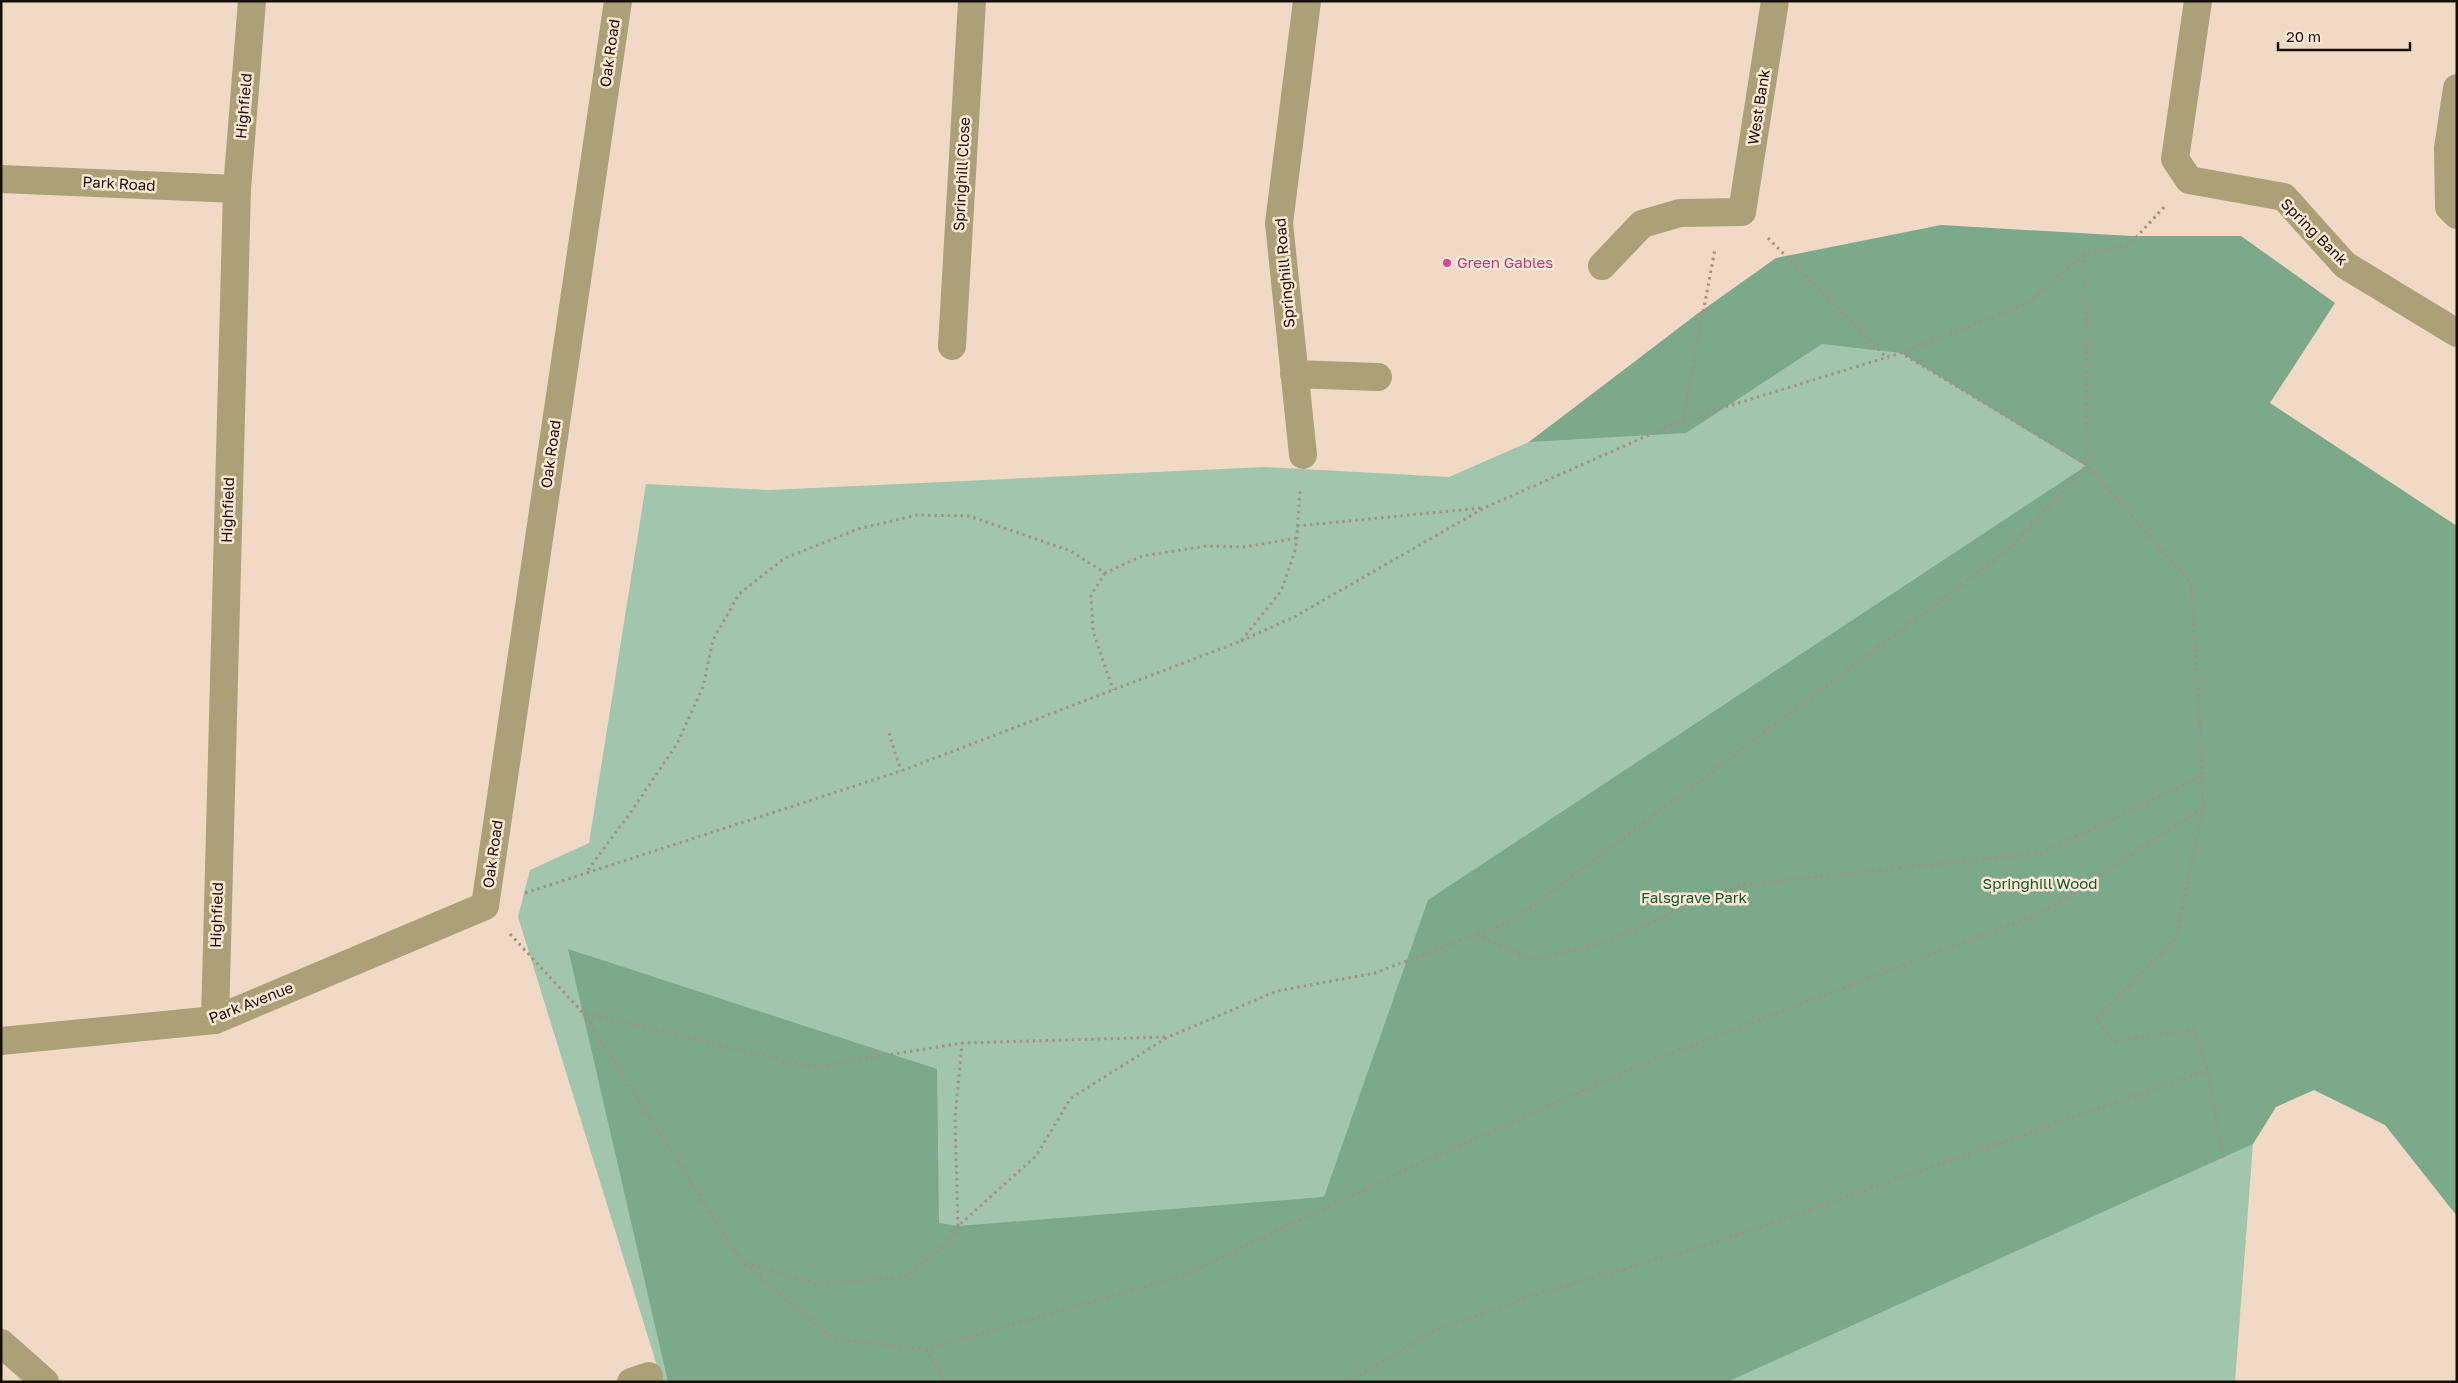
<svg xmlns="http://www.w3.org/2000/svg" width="2458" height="1383" font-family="'Golos Text',sans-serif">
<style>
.green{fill:#a2c5ae}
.forest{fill:#7ca88c}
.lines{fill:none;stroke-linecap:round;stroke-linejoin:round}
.path{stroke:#a39282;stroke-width:3;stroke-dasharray:2.5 4;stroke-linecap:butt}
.minor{stroke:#aca079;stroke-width:28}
.hotel-dot{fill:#d1479c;stroke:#fde7d2;stroke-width:2}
.labels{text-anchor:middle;stroke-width:5;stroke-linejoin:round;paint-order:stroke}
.street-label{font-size:15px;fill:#160f08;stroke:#fde7d2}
.hotel-label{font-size:15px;fill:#b23c85;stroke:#fde7d2;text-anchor:start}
.park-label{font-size:15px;fill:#0c5934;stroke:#fde7d2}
</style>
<rect width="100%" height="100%" fill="#f0dac5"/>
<path class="green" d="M1776,258l125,95 186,112 166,679 -18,238h-1573l-144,-465 12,-47 59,-27 57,-359 123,6 495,-23 185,10 80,-35z"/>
<path class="forest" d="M1941,225l190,11h110l94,67 -65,100 187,123v690l-72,-91 -71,-35 -38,17 -23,37 -526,238h-1059l-100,-433 369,120 2,154 19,3 366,-29 104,-297 658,-434 -185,-113 -79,-9 -136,89 -157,9 168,-128 79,-56z"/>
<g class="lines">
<path class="path" d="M1768,238l118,119
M1901,353l127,-50 57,-49 45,-10 35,-38
M1683,420l32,-171
M1297,526l184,-18
M1105,573l-14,22 2,36 20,59
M1241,641l55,-25 188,-108 199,-88 218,-67 186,112 104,118 9,138 3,87 -27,130 -80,81 18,22 79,-11 15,40 15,88
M889,733l12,38
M588,870l40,-54 49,-72 26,-57 10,-47 26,-46 46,-36 73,-29 59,-14 52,1 102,35 34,22 37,-17 64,-10 38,1 53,-9
M525,893l376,-122 340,-130 40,-50 15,-43 4,-57
M510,934l73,79 231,54 148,-24 206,-6
M1476,935l58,25 70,-18 136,-57 301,-32 161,-77
M583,1013l159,249 74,22 88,-7 42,-33 12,-18 78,-70 35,-58 97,-61 109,-46 98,-18 139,-53 495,-371 78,-84 -2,-211
M958,1226l-3,-108 7,-75
M745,1264l88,75 93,10 258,-74 230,-109 234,-104 393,-149 162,-105
M926,1349l19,33
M1348,1382l83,-50 102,-37 187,-54 488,-171"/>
<path class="minor" d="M2198,1l-23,158 14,21 95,17 61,68 112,68
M2457,88l-9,60 1,59 8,8
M1,179l236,10
M1602,266l40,-42 38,-11 62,-1 33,-211
M952,346l20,-345
M1294,374l84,3
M1303,455l-24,-232 28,-222
M215,1020l22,-831 15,-188
M1,1041l214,-21 270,-114 133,-905
M1,1343l44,39
M631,1382l18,-6"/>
</g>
<circle class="hotel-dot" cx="1447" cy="263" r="5"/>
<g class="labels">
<g class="street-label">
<text transform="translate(610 53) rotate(-82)" y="5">Oak Road</text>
<text transform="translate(244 106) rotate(-85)" y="5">Highfield</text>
<text transform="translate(1759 107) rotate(-81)" y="5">West Bank</text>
<text transform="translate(962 174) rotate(-87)" y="5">Springhill Close</text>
<text transform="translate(119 184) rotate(3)" y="5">Park Road</text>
<text transform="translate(2314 232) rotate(45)" y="5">Spring Bank</text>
<text transform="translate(1285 273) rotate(-95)" y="5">Springhill Road</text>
<text transform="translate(551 454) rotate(-82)" y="5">Oak Road</text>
<text transform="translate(228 510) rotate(-88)" y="5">Highfield</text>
<text transform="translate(493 854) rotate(-82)" y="5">Oak Road</text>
<text transform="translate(217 915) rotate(-88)" y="5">Highfield</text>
<text transform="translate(251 1003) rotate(-21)" y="5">Park Avenue</text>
</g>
<g class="hotel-label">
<text x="1457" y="268">Green Gables</text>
</g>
<g class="park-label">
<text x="2040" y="889">Springhill Wood</text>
<text x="1694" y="903">Falsgrave Park</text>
</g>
</g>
<rect width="2458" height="1383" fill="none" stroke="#160f08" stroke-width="5"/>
<path d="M2278 42v8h132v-8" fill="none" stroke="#160f08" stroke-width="2.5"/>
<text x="2286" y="42" font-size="15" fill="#160f08" stroke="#fde7d2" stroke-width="4" paint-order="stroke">20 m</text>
</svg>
